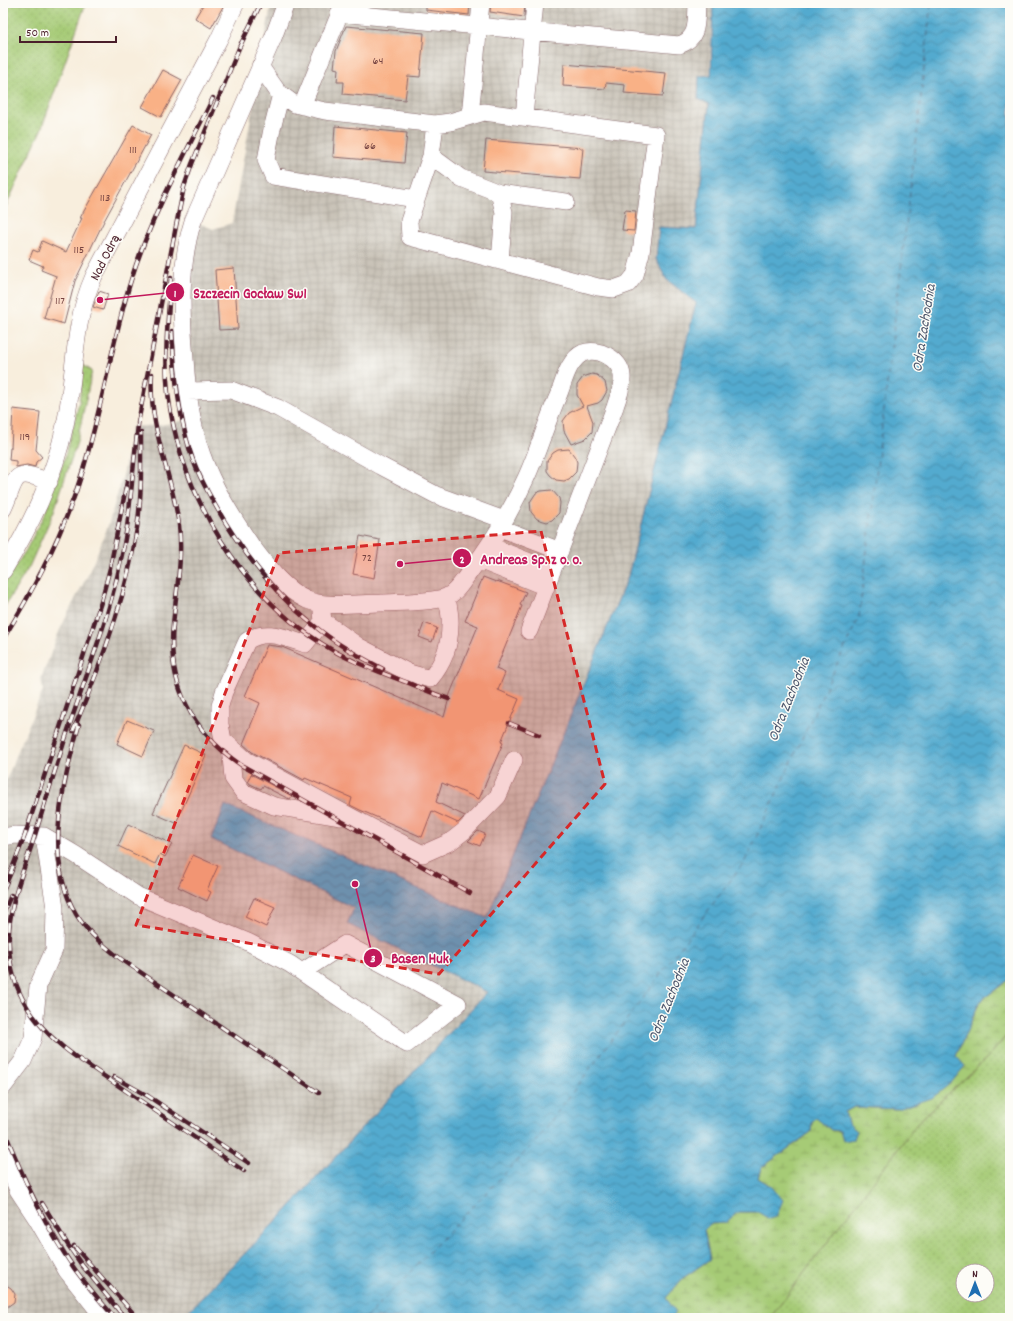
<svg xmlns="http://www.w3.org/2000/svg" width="1013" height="1321" font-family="Dekko,sans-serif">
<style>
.industrial{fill:url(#industrial-grid)}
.grass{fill:url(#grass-dots);stroke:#787550;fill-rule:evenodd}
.wetland{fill:url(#wetland-marsh);stroke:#787550}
.water{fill:url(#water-waves);stroke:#4e647d}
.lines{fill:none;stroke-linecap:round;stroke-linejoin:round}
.ferry{stroke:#4d576d;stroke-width:1;stroke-dasharray:5 4;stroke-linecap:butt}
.building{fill:#f9b186}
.minor-casing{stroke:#876769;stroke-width:18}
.minor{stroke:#fff;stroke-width:17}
.rail-casing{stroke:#4a1f2b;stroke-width:4.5}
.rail{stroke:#fdfcf7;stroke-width:3;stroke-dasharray:9;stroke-linecap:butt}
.marked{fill:#d62828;fill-opacity:0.2;stroke:#d62828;stroke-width:3;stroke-dasharray:8 5;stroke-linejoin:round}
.labels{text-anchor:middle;stroke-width:3;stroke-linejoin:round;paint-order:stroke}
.number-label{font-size:12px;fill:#764442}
.street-label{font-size:14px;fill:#4a1f2b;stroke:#fdfcf7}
.water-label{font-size:15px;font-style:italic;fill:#4d576d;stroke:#fdfcf7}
.leader{fill:none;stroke:#c2185b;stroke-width:1.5}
.callout-dot{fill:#c2185b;stroke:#fdfcf7;stroke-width:1.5}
.mark-label{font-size:12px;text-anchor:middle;font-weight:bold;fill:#fff}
.callout-label{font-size:15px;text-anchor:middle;font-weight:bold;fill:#c2185b;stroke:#fdfcf7;stroke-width:3;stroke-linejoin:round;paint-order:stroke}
</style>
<defs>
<pattern id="industrial-grid" width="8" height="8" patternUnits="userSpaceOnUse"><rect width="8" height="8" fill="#c9c3b8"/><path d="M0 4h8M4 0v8" fill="none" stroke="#aea79e"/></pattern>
<pattern id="grass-dots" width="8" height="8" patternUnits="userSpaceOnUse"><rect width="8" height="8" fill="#a6cb76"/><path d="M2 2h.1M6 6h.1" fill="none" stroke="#90ae66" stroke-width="1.8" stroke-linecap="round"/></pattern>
<pattern id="wetland-marsh" width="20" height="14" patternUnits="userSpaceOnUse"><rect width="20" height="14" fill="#a6cb76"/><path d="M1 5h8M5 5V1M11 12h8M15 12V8" fill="none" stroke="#90ae66"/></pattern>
<pattern id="water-waves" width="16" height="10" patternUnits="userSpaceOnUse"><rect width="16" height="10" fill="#52aacf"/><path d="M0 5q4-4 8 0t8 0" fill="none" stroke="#468aa8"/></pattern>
</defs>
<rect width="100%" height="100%" fill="#fdfcf7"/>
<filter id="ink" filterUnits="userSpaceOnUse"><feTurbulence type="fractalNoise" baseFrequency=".025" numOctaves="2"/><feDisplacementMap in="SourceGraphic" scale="8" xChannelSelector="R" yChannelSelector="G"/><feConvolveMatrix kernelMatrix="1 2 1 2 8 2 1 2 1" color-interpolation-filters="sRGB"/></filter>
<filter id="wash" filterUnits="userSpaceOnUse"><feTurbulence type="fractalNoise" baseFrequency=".012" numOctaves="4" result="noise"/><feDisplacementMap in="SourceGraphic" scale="16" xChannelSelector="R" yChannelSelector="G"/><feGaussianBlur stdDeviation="0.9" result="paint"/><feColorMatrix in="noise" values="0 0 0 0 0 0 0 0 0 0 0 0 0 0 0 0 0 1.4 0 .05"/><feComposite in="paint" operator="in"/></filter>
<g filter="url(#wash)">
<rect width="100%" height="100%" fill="#f8eedd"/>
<path class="industrial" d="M273,3h440l-3,72 -11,1 10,28 -13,125 -30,50 31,24 -69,273 -141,342 -262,-113 -14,33 143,70 -6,17 139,67 -205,223 -100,103h-179v-533l4,-7 36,-88 -2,-11 17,-45 15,-31 16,-30 19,-47 16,-54 7,-45 30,-2 25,-5 1,-202 26,11 19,-6 38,-212z"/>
<path class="grass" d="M3,3h83l-45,127 -38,83z
M83,365l9,6 -15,71 -23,69 -25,56 -26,42v-24l23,-35 19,-37 19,-53 15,-57z
M1010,1031v287h-240l149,-197 72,-67zM963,1271h24v24h-24z"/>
<path class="wetland" d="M1010,979v52l-19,23 -72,67 -149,197h-98l3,-6 -10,-14 18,-20 27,-19 -6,-29 6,-6 15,-1 13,-11h20l11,6 2,-32 -13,-8 3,-10 50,-36 1,-10 4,-5 15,13 9,1 8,-8 -3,-11 9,-5 44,2 58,-53 24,-55z"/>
<path class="water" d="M713,3h297v976l-30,22 -24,55 9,10 -14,17 -19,15 -34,11 -44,-2 -9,5 3,11 9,8 -3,8 -11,2 -3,-10 -9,-1 -15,-12 -4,4 -1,10 -50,36 -3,10 13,8 12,14 -7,17 -7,2 -11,-7h-20l-13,11 -15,1 -6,6 6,29 -27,19 -17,20 10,14 -4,6h-490l100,-103 205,-223 -140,-68 7,-16 -143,-69 14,-34 262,113 141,-342 68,-273 -30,-24 -10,-20 3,-32 37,2 13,-125 -11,-5 1,-23 12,-1z"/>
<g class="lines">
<path class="ferry" d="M366,1318l170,-177 209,-280 114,-244 58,-483 14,-131"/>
</g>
<g id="blocks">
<path class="building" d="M204,3h21l-14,25 -16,-10z
M426,3h44l-1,12 -43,-5z
M491,3h34l-1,14 -34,-5z
M346,26l78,7 -4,44 -12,-1 -3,24 -62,-6 1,-12h-7l1,-13 -4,-1 2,-17z
M564,64l102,9 -3,23 -39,-3 1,-8 -19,-2 -1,6 -42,-3z
M163,70l19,10 -21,37 -19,-10z
M133,125l18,10 -47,86 -29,60 -11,43 -20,-6 12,-42 -15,-6 2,-4 -14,-6 4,-10 5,2 4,-11 24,11 16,-34h-2z
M335,126l72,7 -3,30 -71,-6z
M486,140l97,8 -3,31 -97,-8z
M625,210l11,1 -2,20 -12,-1z
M234,268l4,61 -19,1 -4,-60z
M99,291l9,3 -5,16 -10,-3z
M592,374l5,1 8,7 2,9 -5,9 -4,3 -11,3 6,16 -1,10 -7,7 -14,5 -7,-13 -1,-10 6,-8 14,-7 -6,-11v-10l6,-8z
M13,409l27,3 -4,38 6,7 -6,5 -1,5 -8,-2 -11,2v-6l-7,-1 1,-12h1z
M569,449l6,8 2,5 -1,10 -7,7 -5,2 -8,-1 -6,-5 -3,-4v-10l6,-8 5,-3z
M552,490l7,8 1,5 -1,10 -7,7 -5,2 -10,-3 -6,-7 -1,-10 6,-9 5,-2z
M360,536l20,4 -6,38 -21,-4z
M483,577l13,5 1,-1 29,11 -6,13 2,1 -26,63 9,4 -7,17 21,9 -18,43 2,1 -24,56 -37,-16 -6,19 29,14 -7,7 -26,-12 -10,26 -62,-27 -10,-5 2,-7 -47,-20 -1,2 -52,-28 -9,-8 17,-41 -15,-7 22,-51 15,2 162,70 6,-23 28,-68 -13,-5z
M424,623l13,5 -5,14 -13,-5z
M127,720l27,11 -11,25 -26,-12z
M184,745l22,10 -30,68 -23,-10z
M251,774l41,22 -2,3 -3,-1 -24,-12 -2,3 -11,-5 -2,-3z
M128,824l44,20 -7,13 -5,-3 -5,10 -37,-18z
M478,831l7,3 -5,12 -12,-5z
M193,855l25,11 -11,24 4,2 -4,9 -29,-14z
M254,898l21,9 -9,20 -21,-10z
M3,1283l8,5 4,6 -1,8 -11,8z"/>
</g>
</g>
<g filter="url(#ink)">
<use href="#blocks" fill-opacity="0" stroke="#876769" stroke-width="1"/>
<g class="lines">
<g class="minor-casing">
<path id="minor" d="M286,3l-13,35 -80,183c-14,44 -12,92 -8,138 2,33 6,65 17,96 11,32 30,62 49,90 15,20 32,44 56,55 20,8 52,3 74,3 17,-1 49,0 65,-6 11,-4 18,-18 25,-27 22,-28 40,-59 55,-92 12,-26 20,-55 32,-82 6,-14 10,-36 25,-43 15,-6 38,6 39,23 1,11 -4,21 -7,31l-86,224
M339,13l340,32c20,-6 17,-25 18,-42
M260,66l18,26 16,12 31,7 110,13 15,-2 34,-10 172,23 -15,118 -6,22 -7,9 -14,5 -16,-2 -188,-50 -1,-16 22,-65 4,-32
M281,94l-9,35 -6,31 7,16 143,23
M302,106l42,-103
M470,116l11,-113
M524,117l11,-114
M431,156l30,22 38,15 67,9
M499,193l5,19 -4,49
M187,391l44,-1 47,18 103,58 55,29 68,25
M3,509c14,-30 8,-43 46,-27
M500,528l60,23
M490,546l62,25
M479,560l67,27
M3,571c28,-46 51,-93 62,-146 7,-33 8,-66 14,-100 3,-17 8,-33 15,-49l125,-237 17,-36
M322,612l1,9 35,25 51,27 21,6c13,-15 20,-34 20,-54 1,-9 -2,-19 -3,-28
M323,621l-18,23c-20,-6 -39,-16 -58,-3l-23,51 -4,14v18l3,16 23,20 109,59 68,35 27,-12 14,-11 34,-35 16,-36
M230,746l3,32 10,14 31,14 67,11
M3,837l12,-2 29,1 32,19 62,41 110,46 42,22 117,80 51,-40 -113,-60 -43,28
M3,1087l20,-26 10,-23 5,-52 16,-36 1,-42 -11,-72
M3,1154l15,36 19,29 30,52 37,47"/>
</g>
<use href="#minor" class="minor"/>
<g class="rail-casing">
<path id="rail" d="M239,48l22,-45
M171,278c-3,39 -7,77 -3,115 12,103 76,207 166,258 23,13 48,22 72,31 15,6 28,12 43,17
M172,331c2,40 6,81 18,120 4,14 11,28 18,41 29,55 70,109 121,145 17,13 36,22 54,32
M152,374c-4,53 20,100 27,151 4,34 -3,67 -6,100 -6,59 19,107 68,140l229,128
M139,418c-5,36 -7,73 -12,109 -5,33 -13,65 -23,97 -10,31 -21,62 -32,94 -13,39 -25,78 -37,117 -11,35 -28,72 -26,109 1,50 28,85 67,113l168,114
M138,423l39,-202 7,-34 8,-23 49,-121
M3,639c33,-53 62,-109 80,-169 19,-63 29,-128 48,-190 20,-64 53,-123 82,-182
M509,723l30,12
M79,725c-16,57 -36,134 -3,189 11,18 28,32 45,45l198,134
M73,731c27,-63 54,-136 64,-203 5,-31 4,-63 4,-95
M10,874l15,-39 76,-233 9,-34 17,-86
M3,890l9,-20
M3,914l8,-19
M114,1077l34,19 101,67
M3,1127c19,49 41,98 71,141 13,18 27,34 41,50
M42,1203l26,42 13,19 44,54
M74,1246l60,68"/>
</g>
<use href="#rail" class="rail"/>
</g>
</g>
<path class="marked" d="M541,531l64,253 -166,190 -303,-49 143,-372z"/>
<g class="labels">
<g class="number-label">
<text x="378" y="64">64</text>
<text x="370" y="149">66</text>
<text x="133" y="153">111</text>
<text x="105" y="201">113</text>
<text x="79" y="253">115</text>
<text x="60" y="304">117</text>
<text x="25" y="440">119</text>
<text x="367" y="561">72</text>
</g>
<g class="street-label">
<text transform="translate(104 257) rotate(-63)" y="5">Nad Odrą</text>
</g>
<g class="water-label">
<text transform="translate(923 328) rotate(-81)" y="5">Odra Zachodnia</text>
<text transform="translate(788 699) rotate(-68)" y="5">Odra Zachodnia</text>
<text transform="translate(668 1000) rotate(-68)" y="5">Odra Zachodnia</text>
</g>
</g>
<path class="leader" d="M100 300L175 292M400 564L462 558M355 884L373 958"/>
<g class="callout-dot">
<circle cx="100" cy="300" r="4"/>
<circle cx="400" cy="564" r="4"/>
<circle cx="355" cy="884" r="4"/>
<circle cx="175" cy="292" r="10"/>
<circle cx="462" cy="558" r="10"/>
<circle cx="373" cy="958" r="10"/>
</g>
<g class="mark-label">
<text x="175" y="297">1</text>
<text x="462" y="563">2</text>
<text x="373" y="962">3</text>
</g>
<g class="callout-label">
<text x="250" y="298">Szczecin Gocław Sw1</text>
<text x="531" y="564">Andreas Sp. z o. o.</text>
<text x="420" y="963">Basen Huk</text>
</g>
<rect width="1013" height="1321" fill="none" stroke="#fdfcf7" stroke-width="16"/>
<g transform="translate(975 1283)"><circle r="19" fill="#fdfcf7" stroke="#b5a4a5"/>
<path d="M0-3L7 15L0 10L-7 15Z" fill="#1f6fb2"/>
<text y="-6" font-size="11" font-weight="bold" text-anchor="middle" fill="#4a1f2b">N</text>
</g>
<path d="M20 36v6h96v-6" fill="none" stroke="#4a1f2b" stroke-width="2"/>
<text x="26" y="36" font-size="12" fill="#4a1f2b" stroke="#fdfcf7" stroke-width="3" paint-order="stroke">50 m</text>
</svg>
